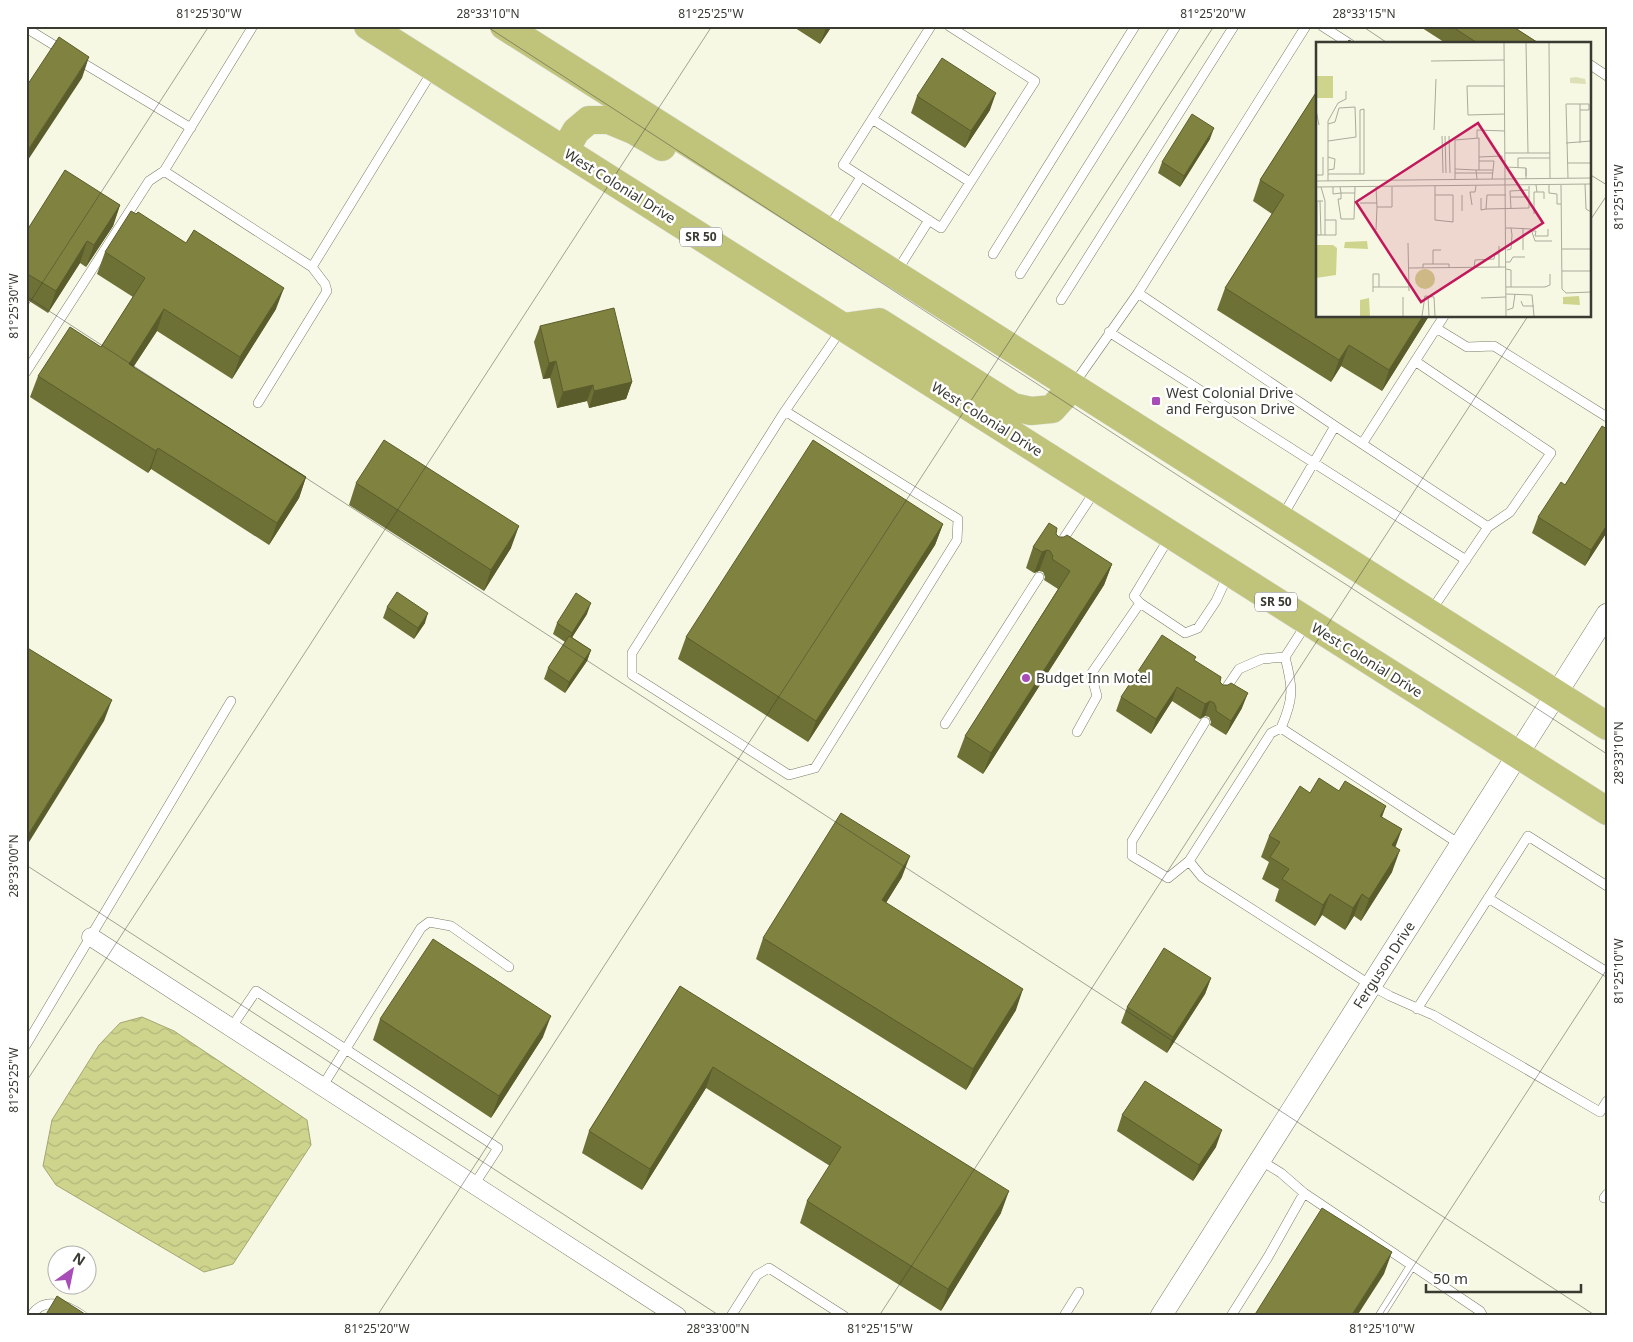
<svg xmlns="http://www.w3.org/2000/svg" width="1633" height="1342" font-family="'Noto Sans',sans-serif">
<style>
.water{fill:url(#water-waves);stroke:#a2a672}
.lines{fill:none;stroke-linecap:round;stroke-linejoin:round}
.service-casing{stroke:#7b7d6a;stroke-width:10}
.minor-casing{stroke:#7b7d6a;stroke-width:19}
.tertiary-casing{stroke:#7b7d6a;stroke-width:22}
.trunk-casing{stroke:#e3e3e2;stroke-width:29}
.service{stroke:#fff;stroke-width:9}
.minor{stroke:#fff;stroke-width:18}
.tertiary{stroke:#fff;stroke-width:21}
.trunk{stroke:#c0c47b;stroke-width:28}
.wall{fill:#6e7136}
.shaded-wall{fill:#5a5c2c}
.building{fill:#80833f;stroke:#5a5c2c}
.ticks{fill:none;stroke:#393a32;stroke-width:1;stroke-opacity:0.45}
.poi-dot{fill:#a84db8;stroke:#fff;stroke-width:2}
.labels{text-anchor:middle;stroke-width:5;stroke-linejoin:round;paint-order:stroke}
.shield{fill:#fff;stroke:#747570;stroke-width:1}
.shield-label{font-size:12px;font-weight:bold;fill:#393a32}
.street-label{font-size:14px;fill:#393a32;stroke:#fff}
.poi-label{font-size:14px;fill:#393a32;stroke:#fff;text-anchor:start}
.inset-road{fill:none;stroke:#aaac9c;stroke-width:1}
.view{fill:#c2185b;fill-opacity:0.15;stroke:#c2185b;stroke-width:2.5}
.inset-edge{fill:none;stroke:#393a32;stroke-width:2.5}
.neatline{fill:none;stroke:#393a32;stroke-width:2}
.ticks-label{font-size:12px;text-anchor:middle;fill:#393a32}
</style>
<defs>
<pattern id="water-waves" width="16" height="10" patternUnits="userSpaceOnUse" patternTransform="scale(1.25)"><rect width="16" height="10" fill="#cfd48d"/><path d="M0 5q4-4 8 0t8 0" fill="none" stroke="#b2b77a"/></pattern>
</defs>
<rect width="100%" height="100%" fill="#f6f8e3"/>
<path class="water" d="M142,1017l32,14 133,89 4,25 -78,119 -29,8 -148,-87 -13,-19 9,-46 47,-75 21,-22z"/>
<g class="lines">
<g class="service-casing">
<path id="service" d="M253,26l-89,145 148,96 121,-197
M931,26l-88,139 98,63 94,-147 -86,-55
M1322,26l28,18
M26,28l36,22
M78,60l113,68
M1589,64l18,12
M872,119l98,63
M828,229l33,-52
M993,254l142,-228
M897,271l32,-51
M1020,274l156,-248
M1138,293l197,133
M1061,300l173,-274
M1436,328l31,19 27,-1 113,71
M1109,332l357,228
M1415,361l136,92 -41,59 -22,15
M26,372l123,-191 15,-10
M1074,384l64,-91 168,-267
M258,403l69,-112 -2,-7 -13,-17
M785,411l173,108 -1,21 -142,228 -26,7 -157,-100v-22l153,-242 56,-81
M1362,444l82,-128
M1282,517l53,-91 153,101 -57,84
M1058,547l37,-56
M1140,603l-6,-7 35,-58
M1222,694l17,-25 23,-10 23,-2
M945,724l94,-147
M1281,728c13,-30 12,-40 4,-71l22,-34
M1077,732l20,-36 -6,-22 49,-71 45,30 13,-5 18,-27 12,-26
M1461,845l-180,-117 -10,5 -82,128 13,16 170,109 18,10 43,19 167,97 7,-11
M1189,861l-21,17 -36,-22v-15l73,-119
M1488,898l119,74
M1417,1009l111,-173 79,50
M231,1028l25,-37 242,157 -24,37
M26,1045l205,-344
M322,1087l99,-159 8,-6 22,4 58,41
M1304,1193l176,118 3,5
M1604,1198l3,-4
M31,1316c13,-21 36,-11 52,0
M731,1316l26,-41 12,-7 75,48
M1064,1316l15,-24
M1231,1316l37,-59 36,-64 -23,-20 -21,-13
M1380,1316l32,-51"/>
</g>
<g class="minor-casing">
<path id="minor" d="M91,937l586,379"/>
</g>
<g class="tertiary-casing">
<path id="tertiary" d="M1161,1316l446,-702"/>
</g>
<g class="trunk-casing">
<path id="trunk" d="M368,26l1239,785
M504,26l1103,700
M565,150l11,-19 13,-11h20l24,10 29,17
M843,327l36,-5 134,85 18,4 21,-2 20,-22"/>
</g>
<use href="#service" class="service"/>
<use href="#minor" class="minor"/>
<use href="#tertiary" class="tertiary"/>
<use href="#trunk" class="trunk"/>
</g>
<path class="wall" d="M792,26h40l-12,18z
M1419,26h93l28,18h-93z
M1317,91v225h112l-47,75 -41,-25 -10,16 -114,-72 8,-22 47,-74 -19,-13 7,-21z
M917,96l73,14 -25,38 -54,-35z
M1210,139l-30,48 -22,-14 4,-11z
M120,205l-7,21 -27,41 -6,-4 -32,50 -22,-14v-67z
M105,252l171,57 -44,70 -75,-48 -24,36 173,110 -7,21 -30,47 -118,-76 -3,4 -118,-76 8,-21 63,-29 32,-50 -36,-23z
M540,326l92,56 -6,17 -37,9 -2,-7 -30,7 -7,-30 -7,1 -9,-37z
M1607,429v103l-22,34 -53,-33 6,-16 27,-32z
M356,483l155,65 -27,43 -135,-86z
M943,524l-8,21 -127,197 -130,-83 8,-22z
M1056,534l3,3 53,27 -8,21 -121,189 -26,-17 8,-21 93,-147 -14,-9 1,-3 -2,-5 -4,-1 -5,2 -8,-5 7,-21z
M387,607l38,16 -11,16 -31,-21z
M587,614l-15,23 19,13 -4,11 -22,32 -21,-14 4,-11 17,-26 -12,-8 4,-11z
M1195,661l25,21 22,26 -16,27 -16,-10 1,-3 -2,-5 -4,-1 -5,3 -28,-18 -21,33 -35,-23 5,-14z
M1382,817l13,30 -3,25 -31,49 -7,-5 -9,14 -23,-15 -7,11 -40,-25 4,-12 -17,-10 7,-17 -8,-5 8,-21z
M902,877l-16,26 130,107 -50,80 -210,-131 7,-21z
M1211,978l-6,16 -38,59 -46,-30 6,-16z
M680,986l321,227 -60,98 -141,-88 7,-22 23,-35 -124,-78 -64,102 -60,-37 7,-22z
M380,1019l163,18 -52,81 -118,-78z
M1122,1115l94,32 -23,34 -76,-50z"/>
<path class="shaded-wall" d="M827,26h5l-12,18 6,-16z
M89,57l-7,21 -56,85v-10z
M996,93l-6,17 -25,38 6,-17z
M1214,128l-4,11 -30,48 4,-11z
M120,205l-7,21 -27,41 8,-22z
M87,241l-7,22 -32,50 8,-22z
M284,288l-8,21 -44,70 8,-22z
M164,309l-7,22 -36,55 8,-22z
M1423,316h6l-47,75 7,-21z
M1349,345l-8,21 -10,16 8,-22z
M556,361l-6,17 -7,1 6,-16z
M632,382l-6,17 -37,9 5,-17z
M593,385l-6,16 -30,7 6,-16z
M158,448l-7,21 -3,4 8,-22z
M306,477l-7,21 -30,47 8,-22z
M943,524l-8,21 -127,197 8,-21z
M1607,525v7l-22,34 6,-16z
M519,526l-8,22 -27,43 7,-21z
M1047,550l-8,21 -5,2 8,-21z
M1112,564l-8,21 -121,189 8,-21z
M591,603l-4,11 -19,30 4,-11z
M428,613l-3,10 -11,16 4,-11z
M591,650l-4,11 -22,32 4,-11z
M1177,687l-5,14 -21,33 5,-15z
M1248,693l-6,15 -16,27 5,-14z
M112,700l-8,21 -78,126v-9z
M1210,701l-5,15 -5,3 5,-15z
M1386,806l-8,22 2,-12z
M1402,829l-8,22 -2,-6z
M1400,850l-8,22 -31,49 8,-22z
M910,856l-8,21 -28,45 8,-22z
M1330,894l-8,21 -7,11 8,-21z
M1362,894l-8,22 -9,14 8,-22z
M1211,978l-6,16 -38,59 6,-16z
M1023,989l-7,21 -50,80 7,-21z
M551,1016l-8,21 -52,81 8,-22z
M713,1067l-7,21 -64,102 8,-21z
M1222,1130l-6,17 -23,34 6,-16z
M1009,1191l-8,22 -60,98 7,-22z
M1392,1252l-8,22 -27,42h-6z"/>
<path class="building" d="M1451,26h61l28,18h-61z
M59,37l30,20 -63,96v-66z
M1349,40l7,4h-10z
M942,58l54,35 -25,38 -54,-35z
M1317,91v225h106l-34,54 -40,-25 -10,15 -114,-72 59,-93 -24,-15z
M1192,114l22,14 -30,48 -22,-14z
M65,170l55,35 -26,40 -7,-4 -31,50 -30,-18v-41z
M131,211l5,3 2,-2 48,31 8,-13 90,58 -44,69 -76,-48 -35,55 177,113 -29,46 -119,-75 -2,3 -118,-75 32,-49 31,20 44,-69 -40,-26z
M614,308l18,74 -38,9 -1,-6 -30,7 -7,-31 -7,2 -9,-37z
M1602,426l5,3v96l-16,25 -53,-33 23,-35 4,3z
M384,440l135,86 -28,44 -135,-87z
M813,440l130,84 -127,197 -130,-84z
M1049,523l8,5 -1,6 3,3h5l3,-2 45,29 -121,189 -26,-17 105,-165 -18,-12 1,-3 -3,-5 -3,-1 -5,2 -9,-5z
M397,592l31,21 -10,15 -31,-21z
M576,593l15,10 -19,30 -15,-10z
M1162,635l34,22 -2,3 27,17 -1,5 3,3h5l3,-2 17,10 -17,28 -15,-10v-4l-2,-4 -4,-2 -5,3 -28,-17 -21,32 -35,-22z
M569,636l22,14 -22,32 -21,-14z
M26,647l86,53 -86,138z
M1319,778l20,13 6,-10 41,25 -6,10 22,13 -10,16 8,5 -31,49 -7,-5 -9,14 -23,-14 -7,11 -41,-26 7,-10 -19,-12 10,-15 -11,-6 31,-50 10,7z
M841,813l69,43 -28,44 141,89 -50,80 -210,-131z
M433,939l118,77 -52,80 -119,-77z
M1164,948l47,30 -38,59 -46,-30z
M680,986l329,205 -61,98 -141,-88 34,-54 -128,-80 -63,102 -61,-38z
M1145,1081l77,49 -23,35 -77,-50z
M1322,1208l70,44 -41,64h-97z
M57,1296l31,20h-43z"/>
<path class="ticks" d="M486,26l1121,728M1362,26l27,18M1589,174l18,11M1589,222l18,-27M26,296l1570,1020M26,308l183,-282M26,865l694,451M26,1082l686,-1056M377,1316l837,-1290M879,1316l649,-1000M1381,1316l226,-347"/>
<g class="poi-dot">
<rect x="1151" y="396" width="10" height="10" rx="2.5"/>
<circle cx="1026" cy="678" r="5"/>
</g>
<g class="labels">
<g class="shield">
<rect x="680" y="227.5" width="42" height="19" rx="4"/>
<rect x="1255" y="592.5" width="42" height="19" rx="4"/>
</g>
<g class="shield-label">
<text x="701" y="241">SR 50</text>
<text x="1276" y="606">SR 50</text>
</g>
<g class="street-label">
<text transform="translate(620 186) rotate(32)" y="5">West Colonial Drive</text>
<text transform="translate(987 419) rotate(32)" y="5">West Colonial Drive</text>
<text transform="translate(1367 660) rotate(32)" y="5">West Colonial Drive</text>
<text transform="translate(1384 965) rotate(-57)" y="5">Ferguson Drive</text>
</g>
<g class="poi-label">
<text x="1166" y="398">West Colonial Drive<tspan x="1166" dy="16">and Ferguson Drive</tspan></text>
<text x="1036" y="683">Budget Inn Motel</text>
</g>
</g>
<g transform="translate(1316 42)">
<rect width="275" height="275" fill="#f6f8e3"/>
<path d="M260,35l9,2 1,5 -16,-1v-5z" fill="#dde0b6"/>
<path d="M0,34h17v22h-17zM51,199l1,8 -24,-1 1,-6zM0,203h17l4,3 -1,27 -20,3zM99 237a10 10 0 1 1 20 0a10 10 0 1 1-20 0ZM263,254l1,9 -17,-1v-7zM53,256l1,18h-10v-16z" fill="#cfd48d"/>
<path class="inset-road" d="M188,1l2,273M210,1l2,110M233,1l1,135M115,19l73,-1M189,44h-38l1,29 37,-1M48,67v65h-4v-64zM0,68l3,15M264,68v33M12,82l7,-2 4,-14 16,-1 1,30 -28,4M118,88l2,-51M126,94l1,37M129,94l1,37M133,94l1,37M161,96v-8l28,1M250,101l25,-2M189,111h45M12,115l7,2 -1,10 -6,1M163,115l23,-1v5h4M163,119h15l-1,9M252,121h23M190,125l20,1M202,125v-9h32M139,127l21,1M139,131h38M12,132h32M0,133h7v-18M210,134v-8v11M252,136l-2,-74h23v6h-9v-6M139,137v-39l24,-2v32M161,137l-1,-9h17l-1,9M0,139l275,-3M12,139v-60l10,-18 8,-4v-8M269,142l1,25 5,3M220,143l1,7h7v7M233,143v8l8,1v10h4M245,143l1,104 4,4 25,-1M0,145l275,-3M5,145l4,14v34h11v-15h-11M17,145v7l8,-1v6h-3l3,20h13l1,-32M24,145l1,6h14M60,145l1,20h15v-20M119,153h18v27l-18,-2v-34M146,153v16M190,153h-19l-1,14 43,-1v-22M195,155h18M165,156v12l5,-1M4,159l1,34M7,159h-6v34h8M44,161h17M156,163l-2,-13h5l1,-6M195,167l-1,-18 18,-1M218,172v-22h3M190,186h5l1,7 -1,14 -4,1M195,186l20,1 4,12h17M207,186v22M60,188l1,-23M216,189h4l-1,5h13v-7M92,201l1,48M183,204v21M246,207h29M190,220h4l3,-5h12M117,222v-14h8M92,226l98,-1M107,226v-4h26v4M158,226l1,-8 19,-1 1,-5h4M190,227l5,1v17h-5M246,229h29M57,245h6v-13h-6v18M63,245h30M195,245h34l5,-2v-11M190,252l26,1 2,21M112,254l1,20M87,255v19M165,256l25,-1M205,259l2,5h11M191,268l6,-2 2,-14M106,274l3,-20 9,1 1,19"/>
<path class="view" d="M162,81l65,100 -122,79 -65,-100z"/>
<rect width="275" height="275" class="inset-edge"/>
</g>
<rect width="1633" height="1342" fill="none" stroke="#ffffff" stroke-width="55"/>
<g transform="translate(72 1270) rotate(33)"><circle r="24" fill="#ffffff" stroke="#b0b0ad"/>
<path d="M0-4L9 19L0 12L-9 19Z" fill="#a84db8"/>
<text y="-8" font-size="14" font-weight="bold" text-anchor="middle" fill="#393a32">N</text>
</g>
<path d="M1426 1284v8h155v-8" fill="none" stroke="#393a32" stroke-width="2.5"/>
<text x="1433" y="1284" font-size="15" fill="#393a32" stroke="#ffffff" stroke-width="4" paint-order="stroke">50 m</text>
<rect x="28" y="28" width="1578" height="1286" class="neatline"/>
<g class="ticks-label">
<text x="209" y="18">81°25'30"W</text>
<text x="488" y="18">28°33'10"N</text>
<text x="711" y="18">81°25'25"W</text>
<text x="1213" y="18">81°25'20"W</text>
<text x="1364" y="18">28°33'15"N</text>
<text transform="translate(1619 197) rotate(-90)" y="4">81°25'15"W</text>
<text transform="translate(14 306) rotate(-90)" y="4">81°25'30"W</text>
<text transform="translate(1619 753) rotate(-90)" y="4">28°33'10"N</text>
<text transform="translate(14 866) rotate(-90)" y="4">28°33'00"N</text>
<text transform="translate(1619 971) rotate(-90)" y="4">81°25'10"W</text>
<text transform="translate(14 1080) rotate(-90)" y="4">81°25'25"W</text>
<text x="377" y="1333">81°25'20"W</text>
<text x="718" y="1333">28°33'00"N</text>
<text x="880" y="1333">81°25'15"W</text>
<text x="1382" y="1333">81°25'10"W</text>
</g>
</svg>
